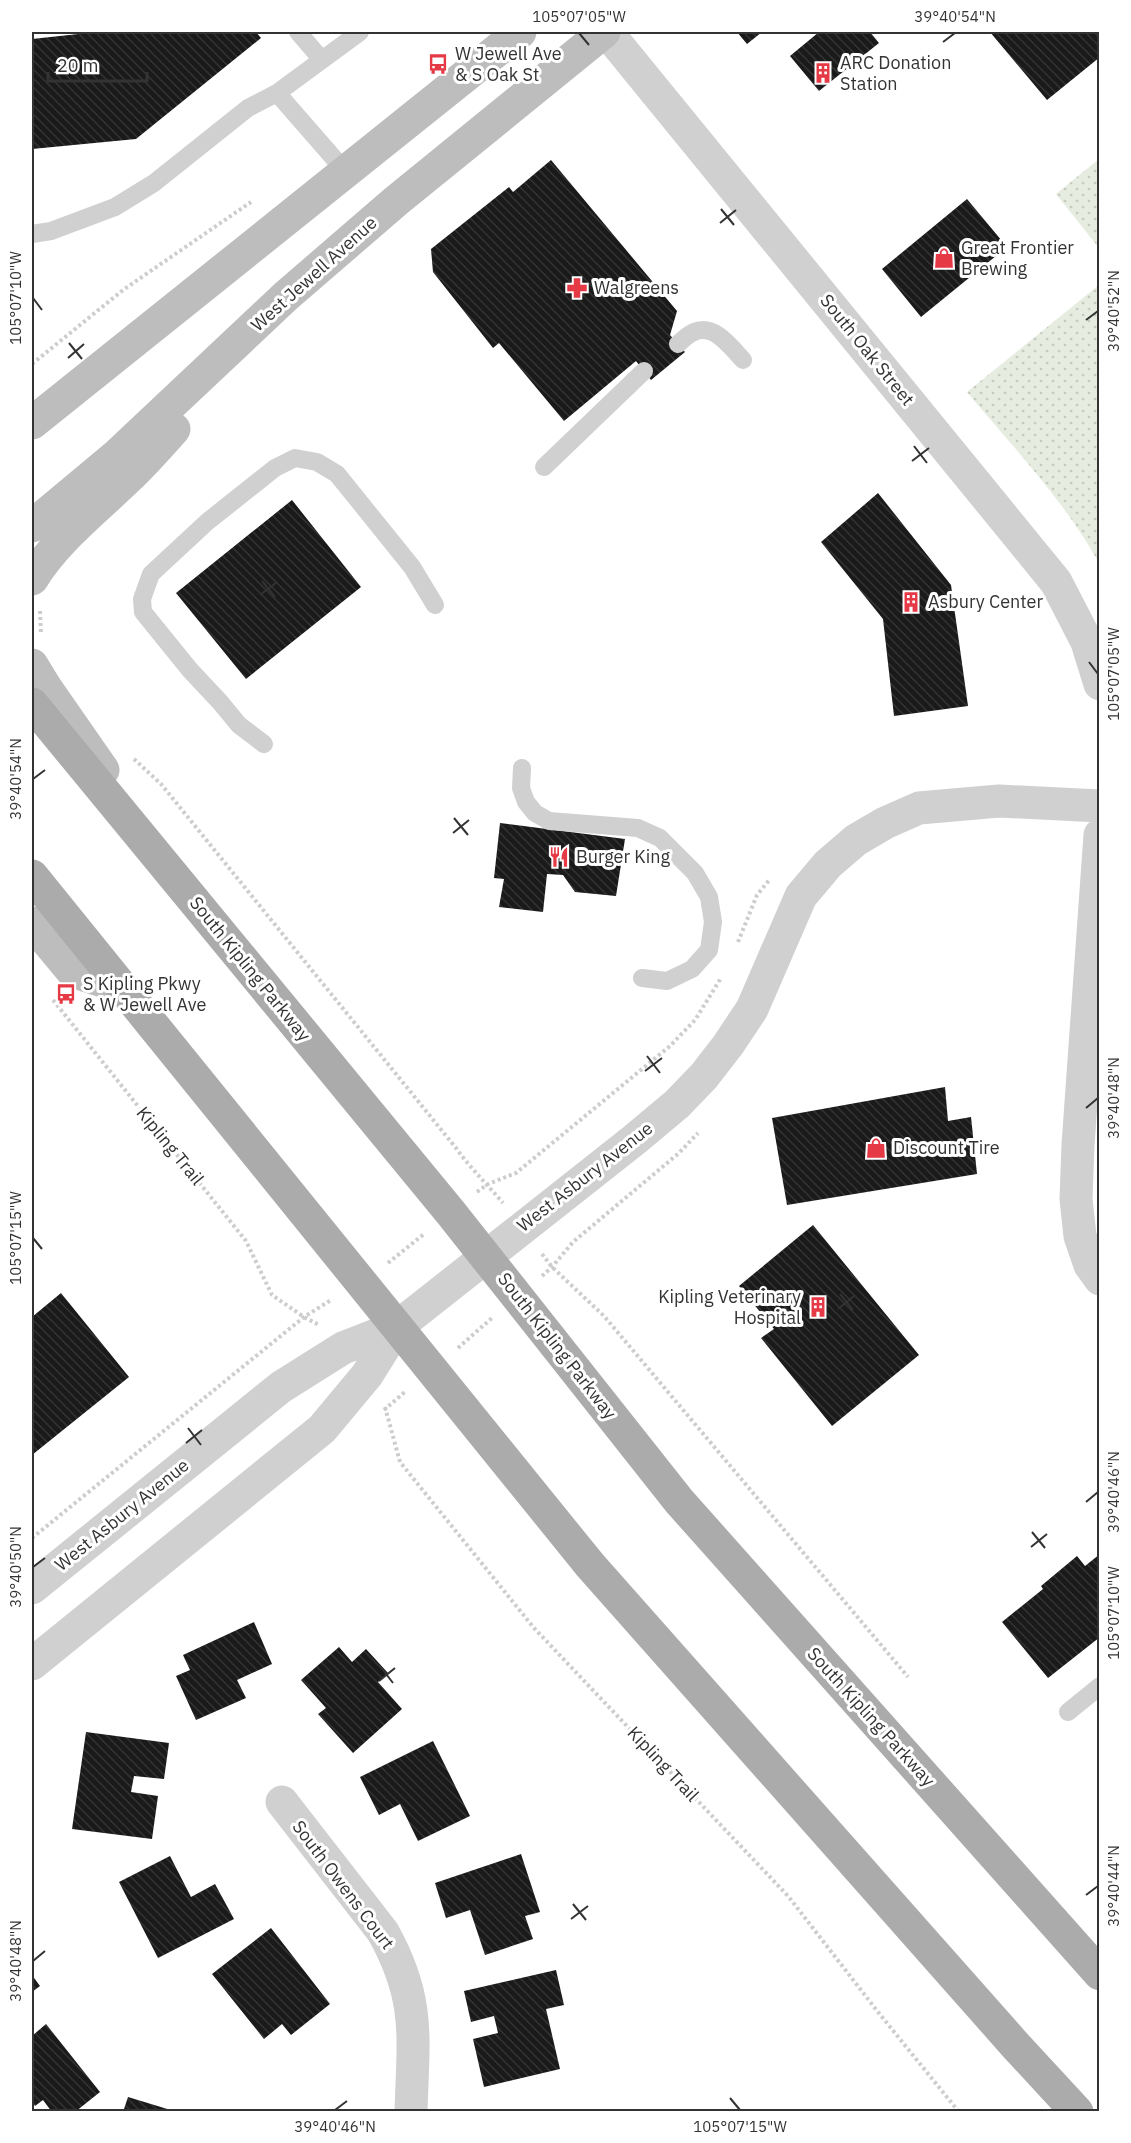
<svg xmlns="http://www.w3.org/2000/svg" width="1131" height="2143" font-family="'IBM Plex Sans',sans-serif">
<style>
.grass{fill:url(#grass-dots)}
.building{fill:url(#building-back-hatch)}
.lines{fill:none;stroke-linecap:round;stroke-linejoin:round}
.path{stroke:#cdcdcd;stroke-width:4;stroke-dasharray:3 3;stroke-linecap:butt}
.lane{stroke:#d0d0d0;stroke-width:18}
.street{stroke:#d0d0d0;stroke-width:33}
.secondary{stroke:#bdbdbd;stroke-width:33}
.primary{stroke:#ababab;stroke-width:33}
.ticks{fill:none;stroke:#333;stroke-width:2}
.labels{text-anchor:middle;stroke-width:6;stroke-linejoin:round;paint-order:stroke}
.poi-label{font-size:18px;fill:#333;stroke:#fff;text-anchor:start}
.street-label{font-size:18px;fill:#333;stroke:#fff}
.neatline{fill:none;stroke:#333;stroke-width:2}
.ticks-label{font-size:15px;text-anchor:middle;fill:#333}
</style>
<defs>
<pattern id="grass-dots" width="8" height="8" patternUnits="userSpaceOnUse" patternTransform="scale(1.5)"><rect width="8" height="8" fill="#e6ecdf"/><path d="M2 2h.1M6 6h.1" fill="none" stroke="#c6cbc0" stroke-width="1.8" stroke-linecap="round"/></pattern>
<pattern id="building-back-hatch" width="6" height="6" patternUnits="userSpaceOnUse" patternTransform="scale(1.5)"><rect width="6" height="6" fill="#1a1a1a"/><path d="M-1 5l2 2M0 0l6 6M5-1l2 2" fill="none" stroke="#333"/></pattern>
</defs>
<rect width="100%" height="100%" fill="#fff"/>
<path class="grass" d="M1099,159v89l-43,-54z
M1099,285v278c-35,-63 -86,-116 -132,-171z"/>
<path class="building" d="M97,32h159l5,6 -125,101 -104,10v-110z
M737,32h25l-15,12z
M819,32h51l9,11 -60,48 -29,-35z
M990,32h110v25l-53,43z
M551,160l126,151 -7,24 15,17 -34,28 -15,-19 -72,60 -65,-78 -6,5 -60,-76 -2,-23 78,-62 4,5z
M967,199l40,48 -86,70 -39,-48z
M878,493l73,92 17,121 -74,10 -11,-97 -62,-77z
M292,500l69,87 -115,92 -70,-86z
M500,823l125,16 -9,57 -41,-4 -12,-17 -16,-1 -4,38 -44,-5 5,-28 -10,-1z
M945,1087l3,34 23,-4 6,57 -190,31 -15,-87z
M813,1225l106,130 -87,71 -71,-88 13,-9 -35,-43z
M61,1293l68,84 -97,78v-138z
M1100,1554v83l-52,41 -46,-56 41,-33 -2,-3 36,-30 8,10z
M254,1622l18,42 -35,16 9,18 -50,22 -20,-44 14,-6 -7,-15z
M339,1647l13,15 14,-13 22,24 -10,9 24,27 -49,44 -35,-39 8,-6 -25,-28z
M86,1732l83,11 -5,36 -30,-3 -3,16 27,4 -6,43 -80,-10z
M433,1741l37,75 -52,25 -18,-37 -21,11 -19,-38z
M521,1854l19,58 -15,4 8,23 -48,16 -15,-45 -24,8 -11,-35z
M170,1856l21,41 24,-13 19,35 -76,39 -39,-76z
M271,1928l59,76 -39,31 -9,-11 -18,15 -52,-65z
M556,1970l8,35 -18,4 14,60 -76,18 -11,-48 25,-6 -4,-17 -23,6 -7,-31z
M32,1975l8,11 -8,6z
M46,2024l54,68 -25,20h-23l-9,-12 -8,6 -3,-4v-66z
M128,2097l46,14v1h-51z"/>
<g class="lines">
<path class="path" d="M32,364l91,-74 128,-88
M40,611l1,23
M134,759l27,25 295,364c14,20 31,36 47,55
M738,942l19,-47 13,-16
M53,1000l193,241 26,54 32,22 15,8
M477,1192l11,-8 28,-11 154,-127 25,-26 26,-42
M542,1254l10,13 52,49 304,361
M388,1263l36,-29
M542,1276l10,-9 21,-25 106,-89 19,-20
M458,1348l35,-31
M385,1407l15,55 134,166 254,268 90,116 81,100
M384,1410l22,-19
M32,1538l272,-221 27,-17"/>
<path class="lane" d="M298,32l24,28
M345,171l-68,-78 83,-61
M32,234l19,-3 64,-24 39,-24 94,-75 29,-15
M678,344c5,-4 10,-10 16,-12 20,-9 37,15 49,28
M544,467l100,-96
M264,744l-25,-19 -19,-23 -30,-32 -47,-58 -1,-13 9,-25 56,-52 68,-54 20,-10 22,4 20,12 75,93 23,38
M522,768l-1,20 5,14 9,11 14,8 89,7 22,10 35,35 14,24 4,25 -4,28 -17,19 -25,12 -25,-3
M1068,1712l32,-26"/>
<path class="street" d="M607,32l449,550 31,60 13,42
M1100,835l-22,310 -2,54 4,37 10,29 10,14
M32,1588l249,-201 62,-39 54,-21 237,-187 43,-36 27,-28 24,-31 24,-36 49,-113 27,-32 28,-24 29,-17 34,-15 80,-7 101,5
M32,1664l290,-235 45,-54 30,-48
M282,1802l101,130c38,68 30,106 28,180"/>
<path class="secondary" d="M32,423l488,-391
M32,526l84,-70 170,-160 110,-95 208,-169
M32,579c24,-39 62,-68 95,-100 17,-16 32,-33 47,-50
M32,665l14,23 57,82
M32,923l40,48 49,16"/>
<path class="primary" d="M32,704l419,509 228,288 421,473
M32,876l558,689 426,481 61,66"/>
</g>
<path class="ticks" d="M579,33l10,12M943,42l12,-9M721,209l13,16M720,223l16,-13M33,298l9,12M1086,320l12,-9M69,343l13,16M68,358l16,-14M914,446l13,17M912,461l17,-13M262,581l13,16M260,595l17,-13M1089,662l9,12M33,779l12,-9M454,818l14,17M453,833l16,-13M647,1056l13,17M645,1071l17,-13M1086,1108l12,-10M33,1238l9,11M840,1294l13,16M838,1309l16,-13M188,1428l13,17M186,1443l16,-13M1086,1502l12,-10M1032,1532l13,16M1031,1547l16,-13M33,1567l12,-9M1089,1602l9,11M380,1666l13,17M379,1681l16,-13M1086,1895l12,-9M573,1904l13,16M571,1919l17,-13M33,1961l12,-10M730,2098l10,12M335,2110l12,-9"/>
<defs>
<g id="bus-bare" transform="scale(1.62)"><path d="M-5-6H5V4H4V6H2V4H-2V6H-4V4H-5ZM-3.5-4V0h7V-4ZM-3.5 1.2v1.5H-2V1.2ZM2 1.2v1.5H3.5V1.2Z" fill="#e63946" stroke="#fff" stroke-width="2.5" paint-order="stroke"/></g>
<g id="building-bare" transform="scale(1.62)"><path d="M-4-6H4V6H1V3H-1V6H-4ZM-2.5-4.3h1.7v1.8h-1.7ZM.8-4.3h1.7v1.8H.8ZM-2.5-1h1.7V.8h-1.7ZM.8-1h1.7V.8H.8Z" fill="#e63946" stroke="#fff" stroke-width="2.5" paint-order="stroke"/></g>
<g id="shop-bare" transform="scale(1.62)"><path d="M-5-2.5h2.3a2.7 3.5 0 0 1 5.4 0H5L5.5 6h-11ZM-1.5-2.5h3a1.5 2.3 0 0 0-3 0Z" fill="#e63946" stroke="#fff" stroke-width="2.5" paint-order="stroke"/></g>
<g id="pharmacy-bare" transform="scale(1.62)"><path d="M-2-6h4v4h4v4h-4v4h-4v-4h-4v-4h4Z" fill="#e63946" stroke="#fff" stroke-width="2.5" paint-order="stroke"/></g>
<g id="restaurant-bare" transform="scale(1.62)"><path d="M-5-6h1v4h1v-4h1v4h1v-4h1v5L-1.5 .5V6h-2V.5L-5-1ZM5-6V6H3V1.5H1.5Q1.5-4 5-6Z" fill="#e63946" stroke="#fff" stroke-width="2.5" paint-order="stroke"/></g>
</defs>
<g fill-rule="evenodd">
<use href="#bus-bare" x="438" y="64"/>
<use href="#building-bare" x="823" y="73"/>
<use href="#shop-bare" x="944" y="258"/>
<use href="#pharmacy-bare" x="577" y="288"/>
<use href="#building-bare" x="911" y="602"/>
<use href="#restaurant-bare" x="559" y="857"/>
<use href="#bus-bare" x="66" y="994"/>
<use href="#shop-bare" x="876" y="1148"/>
<use href="#building-bare" x="818" y="1307"/>
</g>
<g class="labels">
<g class="poi-label">
<text x="455" y="60">W Jewell Ave<tspan x="455" dy="21">&amp; S Oak St</tspan></text>
<text x="840" y="69">ARC Donation<tspan x="840" dy="21">Station</tspan></text>
<text x="961" y="254">Great Frontier<tspan x="961" dy="21">Brewing</tspan></text>
<text x="594" y="294">Walgreens</text>
<text x="928" y="608">Asbury Center</text>
<text x="576" y="863">Burger King</text>
<text x="83" y="990">S Kipling Pkwy<tspan x="83" dy="21">&amp; W Jewell Ave</tspan></text>
<text x="893" y="1154">Discount Tire</text>
<text x="801" y="1303" text-anchor="end">Kipling Veterinary<tspan x="801" dy="21">Hospital</tspan></text>
</g>
<g class="street-label">
<text transform="translate(314 274) rotate(-42)" y="6">West Jewell Avenue</text>
<text transform="translate(867 350) rotate(51)" y="6">South Oak Street</text>
<text transform="translate(250 969) rotate(51)" y="6">South Kipling Parkway</text>
<text transform="translate(170 1146) rotate(51)" y="6">Kipling Trail</text>
<text transform="translate(585 1177) rotate(-38)" y="6">West Asbury Avenue</text>
<text transform="translate(557 1346) rotate(52)" y="6">South Kipling Parkway</text>
<text transform="translate(122 1515) rotate(-39)" y="6">West Asbury Avenue</text>
<text transform="translate(871 1717) rotate(48)" y="6">South Kipling Parkway</text>
<text transform="translate(663 1764) rotate(47)" y="6">Kipling Trail</text>
<text transform="translate(343 1885) rotate(53)" y="6">South Owens Court</text>
</g>
</g>
<rect width="1131" height="2143" fill="none" stroke="#ffffff" stroke-width="66"/>
<path d="M48 72v9h99v-9" fill="none" stroke="#333333" stroke-width="3"/>
<text x="57" y="72" font-size="18" fill="#333333" stroke="#ffffff" stroke-width="4.5" paint-order="stroke">20 m</text>
<rect x="33" y="33" width="1065" height="2077" class="neatline"/>
<g class="ticks-label">
<text x="579" y="22">105°07'05"W</text>
<text x="955" y="22">39°40'54"N</text>
<text transform="translate(16 298) rotate(-90)" y="5">105°07'10"W</text>
<text transform="translate(1114 311) rotate(-90)" y="5">39°40'52"N</text>
<text transform="translate(1114 674) rotate(-90)" y="5">105°07'05"W</text>
<text transform="translate(16 779) rotate(-90)" y="5">39°40'54"N</text>
<text transform="translate(1114 1098) rotate(-90)" y="5">39°40'48"N</text>
<text transform="translate(16 1238) rotate(-90)" y="5">105°07'15"W</text>
<text transform="translate(1114 1492) rotate(-90)" y="5">39°40'46"N</text>
<text transform="translate(16 1567) rotate(-90)" y="5">39°40'50"N</text>
<text transform="translate(1114 1613) rotate(-90)" y="5">105°07'10"W</text>
<text transform="translate(1114 1886) rotate(-90)" y="5">39°40'44"N</text>
<text transform="translate(16 1961) rotate(-90)" y="5">39°40'48"N</text>
<text x="335" y="2132">39°40'46"N</text>
<text x="740" y="2132">105°07'15"W</text>
</g>
</svg>
